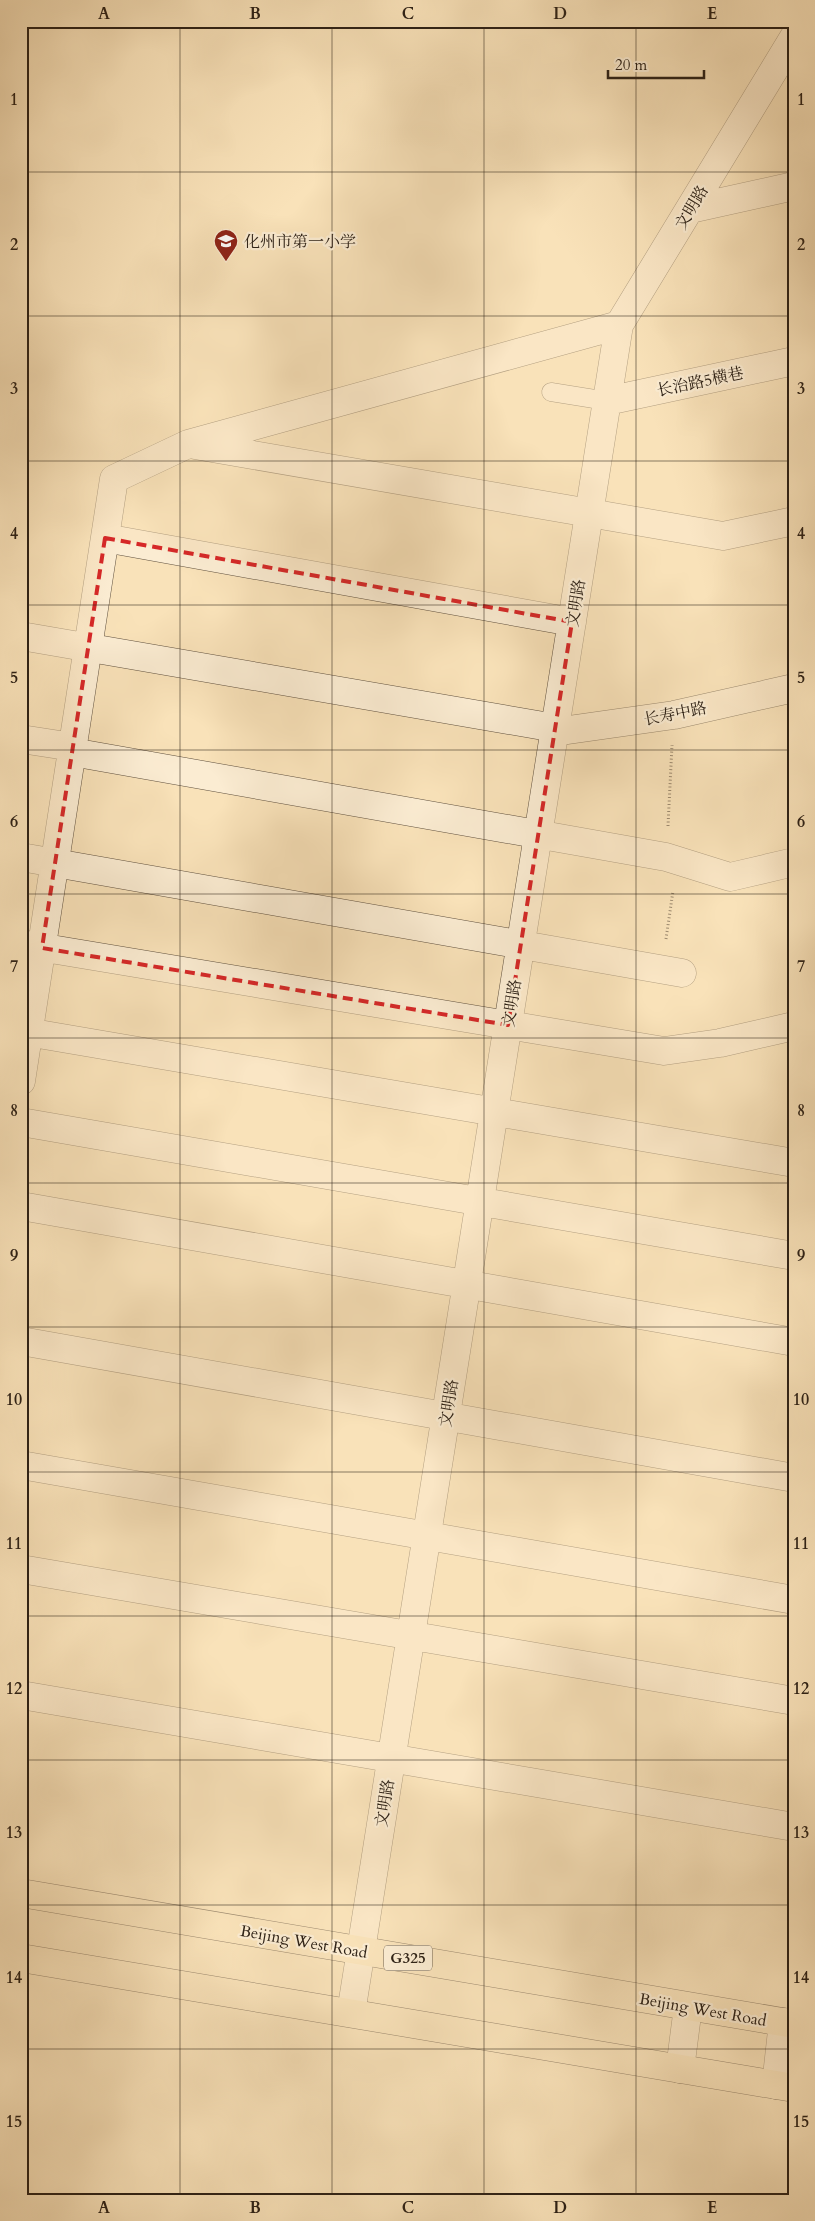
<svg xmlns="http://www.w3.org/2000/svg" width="815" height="2221" font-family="Cardo,'Noto Serif SC',serif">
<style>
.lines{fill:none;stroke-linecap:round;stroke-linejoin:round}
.lane-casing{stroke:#60513f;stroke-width:19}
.street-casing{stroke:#60513f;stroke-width:29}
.secondary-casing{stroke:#2d2116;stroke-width:29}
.highway-casing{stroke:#2d2116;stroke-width:29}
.path{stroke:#2d2116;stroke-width:3;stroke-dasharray:1 2.5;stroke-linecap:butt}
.lane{stroke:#fbecd2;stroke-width:18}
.street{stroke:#fbecd2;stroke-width:28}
.secondary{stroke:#fbecd2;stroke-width:28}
.highway{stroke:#f9e2b9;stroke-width:28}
.marked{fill:none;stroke:#d62828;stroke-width:4;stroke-dasharray:10 6;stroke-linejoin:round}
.grid{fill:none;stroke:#2d2116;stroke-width:1;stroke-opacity:0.55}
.labels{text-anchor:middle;stroke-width:4.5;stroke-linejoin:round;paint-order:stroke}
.shield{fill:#fbecd2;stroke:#6b5e4e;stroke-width:1}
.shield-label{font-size:15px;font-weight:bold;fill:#2d2116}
.street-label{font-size:16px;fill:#2d2116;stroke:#fbecd2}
.poi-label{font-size:16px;fill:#2d2116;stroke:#fbecd2;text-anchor:start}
.neatline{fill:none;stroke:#2d2116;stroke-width:2}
.grid-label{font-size:16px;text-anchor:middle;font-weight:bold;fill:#2d2116}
</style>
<rect width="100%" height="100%" fill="#f9e2b9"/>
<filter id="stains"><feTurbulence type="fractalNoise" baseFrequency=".004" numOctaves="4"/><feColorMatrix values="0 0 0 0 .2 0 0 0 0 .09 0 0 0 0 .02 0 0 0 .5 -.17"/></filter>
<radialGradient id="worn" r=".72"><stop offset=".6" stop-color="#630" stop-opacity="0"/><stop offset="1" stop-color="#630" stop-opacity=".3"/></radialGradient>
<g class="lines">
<g class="lane-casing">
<path id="lane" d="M551,392l56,9"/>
</g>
<g class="street-casing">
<path id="street" d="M690,209l104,-23
M607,401l187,-40
M195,445l528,91 71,-15
M105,538l467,84
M21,636l534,92
M21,739l52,8
M72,752l594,105 64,20 64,-15
M21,857l661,116
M21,944l643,107 56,-8 74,-17
M21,1031l773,132
M21,1081l93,-602 74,-35 431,-119
M21,1122l773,134
M21,1206l773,136
M21,1341l773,137
M21,1465l773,135
M21,1569l773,132
M21,1695l773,132
M351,2013l268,-1688 175,-288
M680,2069l8,-62
M776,2085l7,-63"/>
</g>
<g class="secondary-casing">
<path id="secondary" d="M554,732l120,-17 120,-27"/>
</g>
<g class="highway-casing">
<path id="highway" d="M21,1893l773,131
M21,1958l773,130"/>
</g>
<path class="path" d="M668,826l4,-81
M666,939l7,-48"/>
<use href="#lane" class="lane"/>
<use href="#street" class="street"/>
<use href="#secondary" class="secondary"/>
<use href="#highway" class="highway"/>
</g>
<path d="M0 0H815V2221H0ZM105,538l467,84 -64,403 -466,-77z" fill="#f9e2b9" fill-opacity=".55" fill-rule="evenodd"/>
<path class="marked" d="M105,538l467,84 -64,403 -466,-77z"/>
<path class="grid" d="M180,21v2179M332,21v2179M484,21v2179M636,21v2179M21,172h773M21,316h773M21,461h773M21,605h773M21,750h773M21,894h773M21,1038h773M21,1183h773M21,1327h773M21,1472h773M21,1616h773M21,1760h773M21,1905h773M21,2049h773"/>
<defs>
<g id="school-pin" transform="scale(1.25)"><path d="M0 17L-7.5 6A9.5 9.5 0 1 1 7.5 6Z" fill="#8f2418" stroke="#fbecd2"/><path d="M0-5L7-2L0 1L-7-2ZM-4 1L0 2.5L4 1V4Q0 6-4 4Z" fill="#fff"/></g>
</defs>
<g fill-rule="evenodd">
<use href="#school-pin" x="226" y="241"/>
</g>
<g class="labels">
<rect class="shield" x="384" y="1945.5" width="48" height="25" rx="4"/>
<g class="shield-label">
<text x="408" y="1963">G325</text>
</g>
<g class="street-label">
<text transform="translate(691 207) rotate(-59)" y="6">文明路</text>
<text transform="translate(700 381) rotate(-12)" y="6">长治路5横巷</text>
<text transform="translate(575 603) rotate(-81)" y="6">文明路</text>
<text transform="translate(675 713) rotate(-11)" y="6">长寿中路</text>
<text transform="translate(511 1003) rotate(-81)" y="6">文明路</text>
<text transform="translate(448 1403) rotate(-81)" y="6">文明路</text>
<text transform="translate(384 1803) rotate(-81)" y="6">文明路</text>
<text transform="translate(304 1941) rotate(10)" y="6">Beijing West Road</text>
<text transform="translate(703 2009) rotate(10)" y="6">Beijing West Road</text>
</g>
<g class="poi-label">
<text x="244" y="247">化州市第一小学</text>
</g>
</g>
<rect width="815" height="2221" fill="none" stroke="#f9e2b9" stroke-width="55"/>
<path d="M608 70v8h96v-8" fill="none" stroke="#2d2116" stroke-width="2.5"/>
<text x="615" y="70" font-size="15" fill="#2d2116" stroke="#fbecd2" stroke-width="4" paint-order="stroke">20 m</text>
<rect x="28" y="28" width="760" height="2166" class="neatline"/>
<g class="grid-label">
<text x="104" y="19">A</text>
<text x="255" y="19">B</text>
<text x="408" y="19">C</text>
<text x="560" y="19">D</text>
<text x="712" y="19">E</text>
<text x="14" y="105">1</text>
<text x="801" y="105">1</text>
<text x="14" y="250">2</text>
<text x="801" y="250">2</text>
<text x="14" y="394">3</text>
<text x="801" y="394">3</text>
<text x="14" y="539">4</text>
<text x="801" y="539">4</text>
<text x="14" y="683">5</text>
<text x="801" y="683">5</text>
<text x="14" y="827">6</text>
<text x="801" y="827">6</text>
<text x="14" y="972">7</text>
<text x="801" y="972">7</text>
<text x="14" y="1116">8</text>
<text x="801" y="1116">8</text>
<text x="14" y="1261">9</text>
<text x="801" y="1261">9</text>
<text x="14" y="1405">10</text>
<text x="801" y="1405">10</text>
<text x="14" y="1549">11</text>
<text x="801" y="1549">11</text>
<text x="14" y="1694">12</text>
<text x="801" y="1694">12</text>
<text x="14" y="1838">13</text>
<text x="801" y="1838">13</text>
<text x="14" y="1983">14</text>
<text x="801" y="1983">14</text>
<text x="14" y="2127">15</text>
<text x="801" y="2127">15</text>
<text x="104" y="2213">A</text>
<text x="255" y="2213">B</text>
<text x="408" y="2213">C</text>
<text x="560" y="2213">D</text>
<text x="712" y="2213">E</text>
</g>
<rect width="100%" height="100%" filter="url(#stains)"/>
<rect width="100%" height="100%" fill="url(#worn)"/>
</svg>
